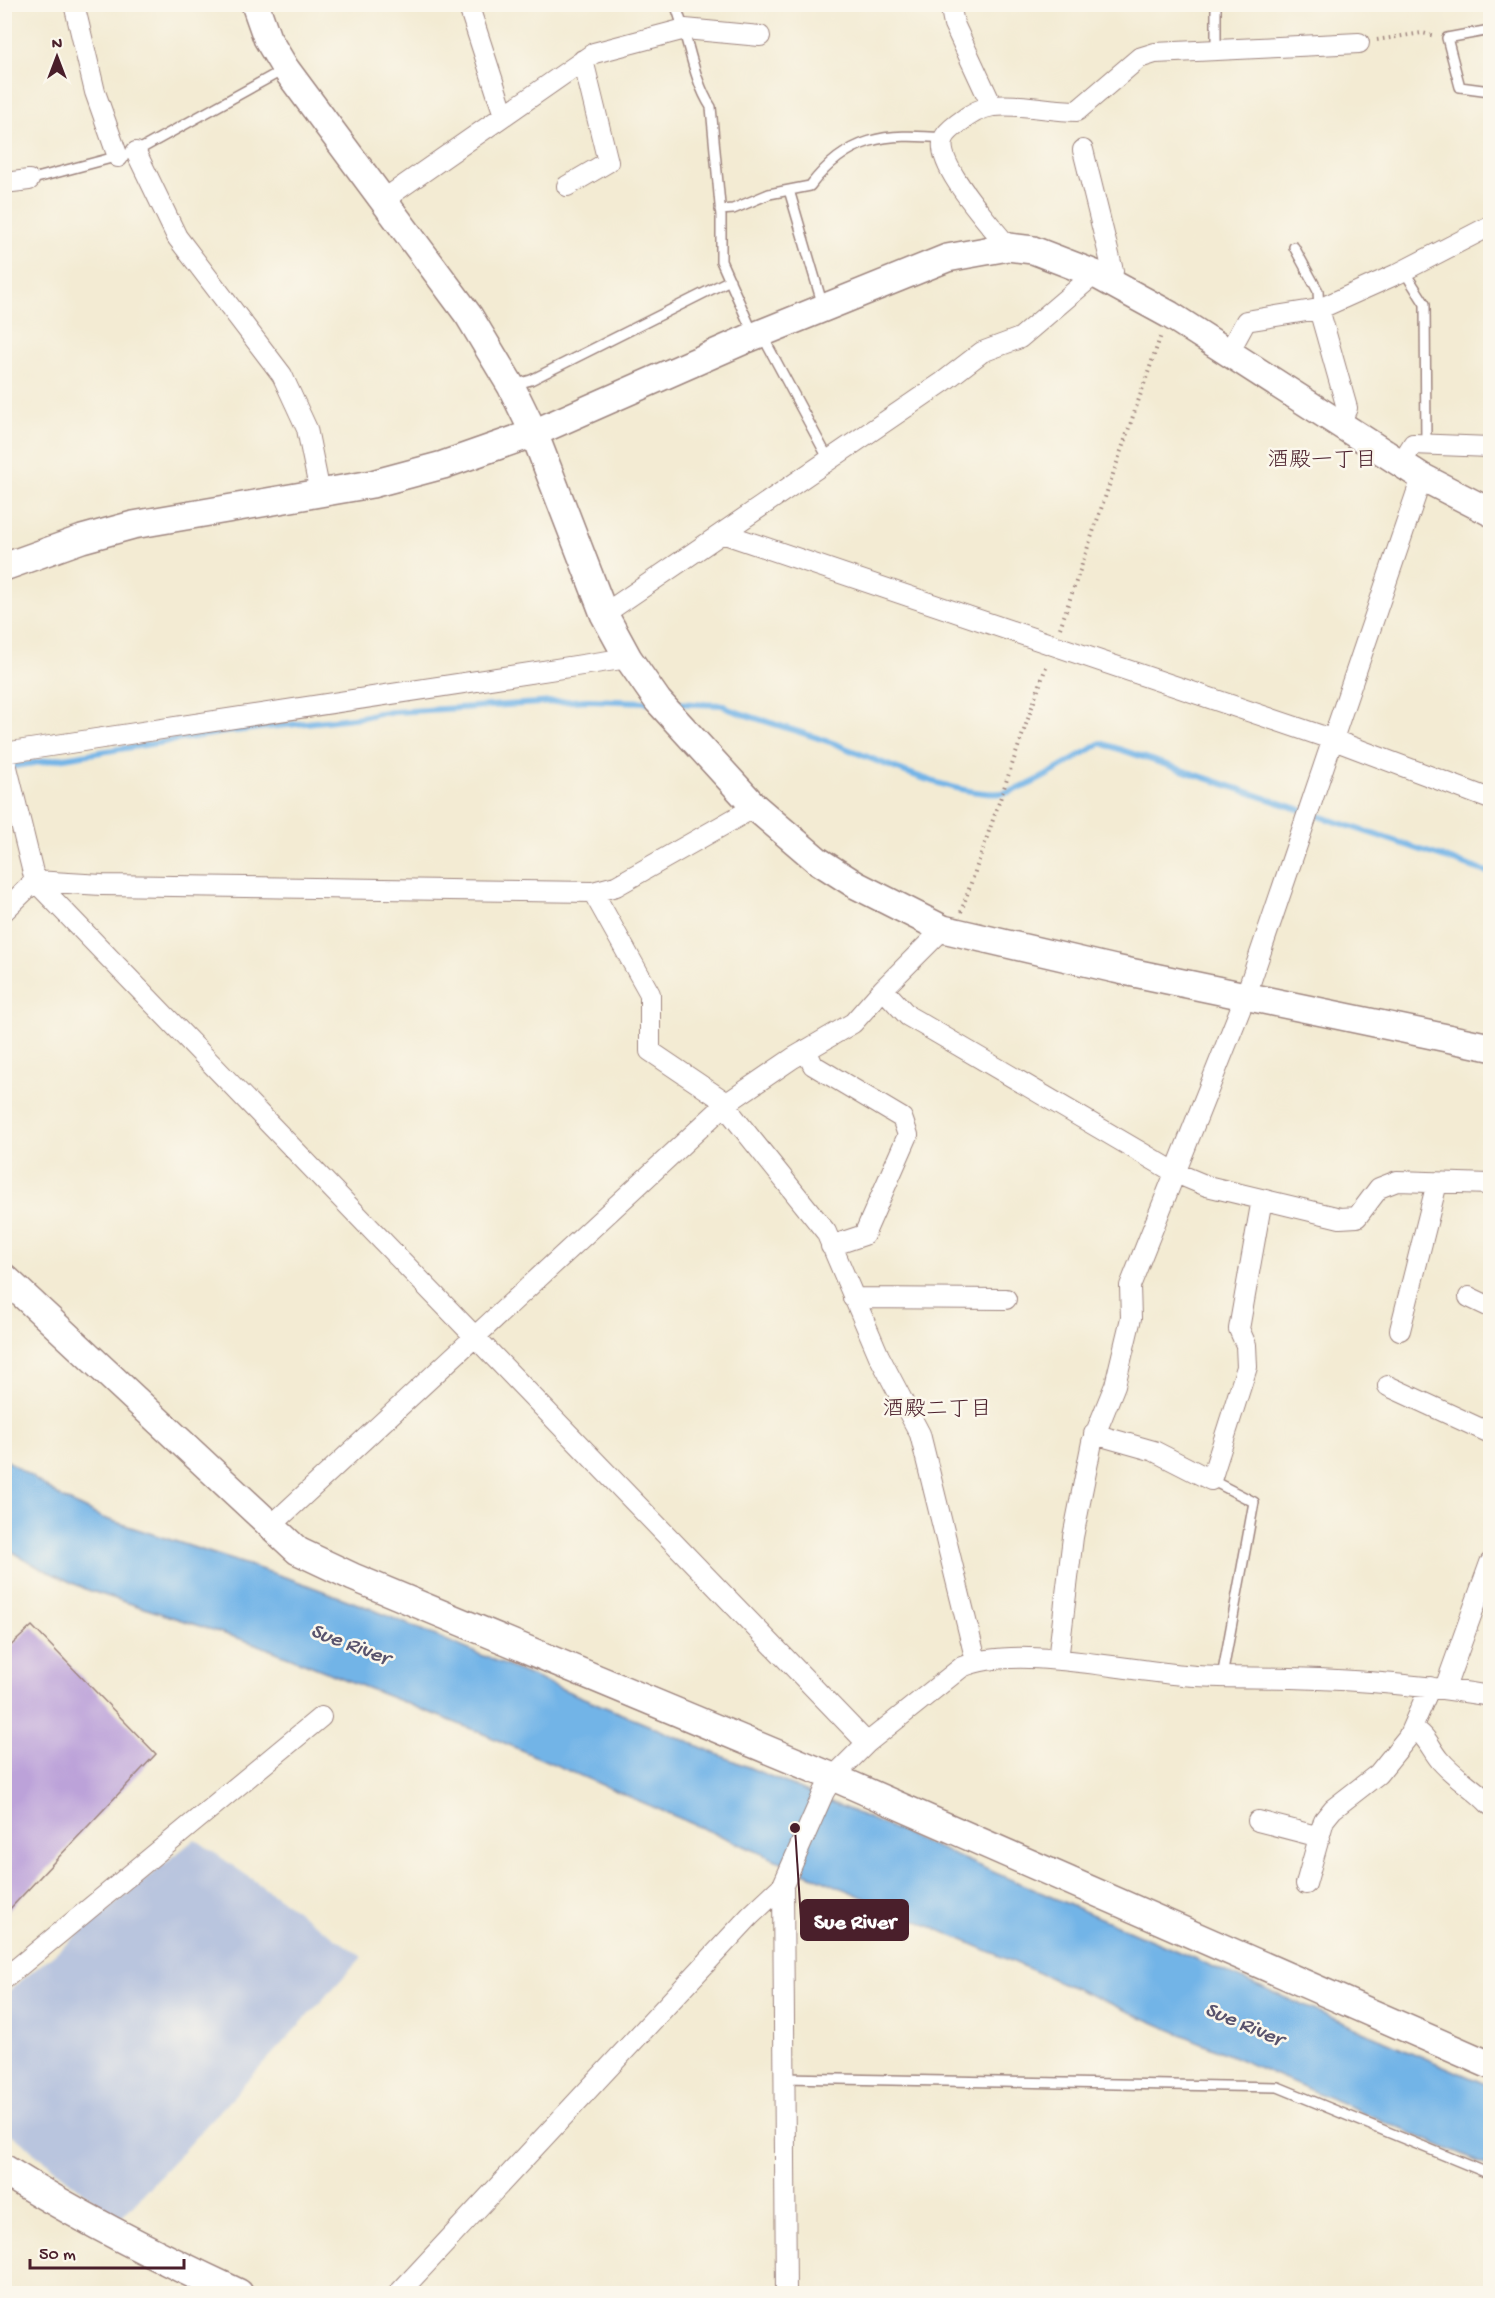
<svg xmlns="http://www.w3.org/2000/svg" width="1495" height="2298" font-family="'Gochi Hand','Klee One',sans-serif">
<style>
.industrial{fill:#b9c5de}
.water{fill:#72b4e7;stroke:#5e6a89;stroke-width:1.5}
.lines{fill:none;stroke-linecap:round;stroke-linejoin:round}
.stream{stroke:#72b4e7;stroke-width:6}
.building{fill:#bca2d9}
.lane-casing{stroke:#9e857f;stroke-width:12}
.street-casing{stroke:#9e857f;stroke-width:22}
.secondary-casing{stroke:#9e857f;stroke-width:30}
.primary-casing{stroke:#9e857f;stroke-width:33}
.path{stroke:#9e857f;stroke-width:4;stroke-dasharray:1.5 4.5;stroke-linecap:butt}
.lane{stroke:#fff;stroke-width:9}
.street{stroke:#fff;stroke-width:20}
.secondary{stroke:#fff;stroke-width:27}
.primary{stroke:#fff;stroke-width:30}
.labels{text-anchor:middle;stroke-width:5;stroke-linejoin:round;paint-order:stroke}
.neighbourhood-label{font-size:22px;fill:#4a1f2b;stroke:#fbf7ec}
.water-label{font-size:22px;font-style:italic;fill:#58536d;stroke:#fbf7ec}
.leader{fill:none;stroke:#4a1f2b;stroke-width:2}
.callout-dot{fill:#4a1f2b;stroke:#fbf7ec;stroke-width:2}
.callout{fill:#4a1f2b;stroke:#4a1f2b;stroke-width:2}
.callout-label{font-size:22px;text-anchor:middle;font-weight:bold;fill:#fff}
</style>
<rect width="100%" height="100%" fill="#fbf7ec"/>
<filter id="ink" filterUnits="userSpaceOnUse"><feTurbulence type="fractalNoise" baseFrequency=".0167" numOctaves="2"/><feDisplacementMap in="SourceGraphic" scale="12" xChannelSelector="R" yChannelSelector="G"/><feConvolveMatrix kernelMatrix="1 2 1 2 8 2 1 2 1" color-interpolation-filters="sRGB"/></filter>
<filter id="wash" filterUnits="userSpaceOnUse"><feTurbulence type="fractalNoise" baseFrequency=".008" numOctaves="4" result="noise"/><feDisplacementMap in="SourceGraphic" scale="24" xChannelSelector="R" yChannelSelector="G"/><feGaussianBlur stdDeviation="1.35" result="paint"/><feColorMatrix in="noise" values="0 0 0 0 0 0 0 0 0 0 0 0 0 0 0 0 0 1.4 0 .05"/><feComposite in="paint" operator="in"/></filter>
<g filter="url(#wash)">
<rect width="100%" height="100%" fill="#f3ebd3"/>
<path class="industrial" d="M195,1839l167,118 -243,263 -114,-91 -1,-134z"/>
<path class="water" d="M5,1459l59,40 39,19 188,61 78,29 441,185 680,293v81l-1011,-435 -223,-88 -168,-54 -50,-23 -33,-20z"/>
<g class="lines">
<path class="stream" d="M670,703l54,2 4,4c35,12 70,22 105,34 43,17 125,55 170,50 26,-3 73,-36 98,-50l389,130
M9,767l215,-35 138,-15 16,-4 209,-13 61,2"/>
</g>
<g id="blocks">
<path class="building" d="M32,1626l124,128 -152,161v-263z"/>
</g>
</g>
<g filter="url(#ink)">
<use href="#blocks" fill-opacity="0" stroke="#9e857f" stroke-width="1.5"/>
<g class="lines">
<g class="lane-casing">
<path id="lane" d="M675,4c13,32 18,76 36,103l10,109v45l32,72
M1216,4v44
M1490,30l-43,8 13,49 30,4
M135,152l148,-82
M29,180l90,-24
M789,190l34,116
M720,210l13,-1 36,-15 41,-8c38,-50 75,-53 134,-48
M1294,247l24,44 1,18
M1404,271l21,33 1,141
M762,335l67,125
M513,385l18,-5 199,-100
M1211,1480l43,22 -32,175
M784,2078l494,9 212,87"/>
</g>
<g class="street-casing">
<path id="street" d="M74,4l21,88 23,65
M468,4l33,102 5,8
M950,4l4,20 38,82
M1083,150l30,121 -3,11
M136,152l41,85 105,138 25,54 13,64
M4,183l25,-3
M567,186l41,-24 -25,-102
M383,200l211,-147 91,-24 75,7
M1008,247c-16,-21 -75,-83 -64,-109 3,-7 11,-12 16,-16 10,-8 20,-14 33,-16 28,-3 56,5 84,5l62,-53 16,-5 204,-10
M1319,309l28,99 -7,15
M1229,352l17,-31 73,-12 78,-35 93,-48
M1401,463l12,-19 77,3
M722,533l609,206 159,60
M604,614l339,-232 39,-30 38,-14 75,-64
M4,753l624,-95
M4,755l31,126 832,862
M593,892l57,102v57l77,52 6,13 93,116 53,124 41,78 56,227
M4,911l31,-30 67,4 491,7 23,-6 139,-79
M883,989l25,27 14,8 254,149 31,13 133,32 17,-1 22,-29 18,-7 93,3
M806,1050l7,15 89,53 6,17 -44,100 -33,11
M1469,1297l21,10
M853,1298l153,1
M1400,1330l37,-147
M1388,1386l102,47
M1094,1434l60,17 57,29 36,-113 -1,-22 -7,-16 23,-130
M273,1524l454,-421 66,-45 60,-35 30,-34 60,-60
M1058,1660l15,-123 19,-95 23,-57 16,-67 -1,-32 116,-291 176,-518
M1445,1688l45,-125
M1412,1728c15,7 18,20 28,32 15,18 35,28 50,45
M1258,1821l62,16
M1306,1884l18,-64 9,-11 45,-35 30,-37 22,-50
M783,1885l3,409
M4,1979l317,-262
M398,2294l352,-378 33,-31 41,-93 9,-15 34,-34 95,-76c54,-24 172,6 234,9 32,2 64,1 95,2 67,2 134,7 199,18"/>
</g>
<g class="secondary-casing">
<path id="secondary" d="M255,4l12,34 18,30 184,248 42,70 23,47 70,181 24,44 30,43 97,106 62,53 39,25 87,44 172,40 375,78
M4,567l78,-28 51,-14 239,-41 71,-19 91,-32 213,-94 200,-81 61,-11 25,3 62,24 75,41 252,162 68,35
M4,1277l294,274 55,26 480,200 657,288"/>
</g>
<g class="primary-casing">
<path id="primary" d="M4,2170c75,47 154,87 234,124"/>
</g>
<path class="path" d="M1377,40l45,-7 13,3
M1060,628l101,-293
M961,912l86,-248"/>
<use href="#lane" class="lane"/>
<use href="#street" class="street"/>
<use href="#secondary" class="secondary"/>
<use href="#primary" class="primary"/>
</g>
</g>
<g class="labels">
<g class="neighbourhood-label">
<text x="1322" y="466">酒殿一丁目</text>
<text x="937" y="1415">酒殿二丁目</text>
</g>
<g class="water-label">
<text transform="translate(351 1642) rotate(21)" y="8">Sue River</text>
<text transform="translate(1245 2022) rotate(23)" y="8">Sue River</text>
</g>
</g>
<path class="leader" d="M795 1828L801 1920"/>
<circle class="callout-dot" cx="795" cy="1828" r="6"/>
<rect class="callout" x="801" y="1900" width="107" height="40" rx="6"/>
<g class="callout-label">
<text x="855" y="1928">Sue River</text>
</g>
<rect width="1495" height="2298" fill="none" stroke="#fbf7ec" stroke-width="24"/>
<g transform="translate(57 57)" stroke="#fbf7ec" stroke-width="4.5" paint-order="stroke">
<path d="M0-4.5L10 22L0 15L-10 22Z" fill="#4a1f2b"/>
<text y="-9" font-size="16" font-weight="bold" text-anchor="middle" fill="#4a1f2b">N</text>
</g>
<path d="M30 2259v9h154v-9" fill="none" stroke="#4a1f2b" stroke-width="3"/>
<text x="39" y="2259" font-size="18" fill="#4a1f2b" stroke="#fbf7ec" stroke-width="4.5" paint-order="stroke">50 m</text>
</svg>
